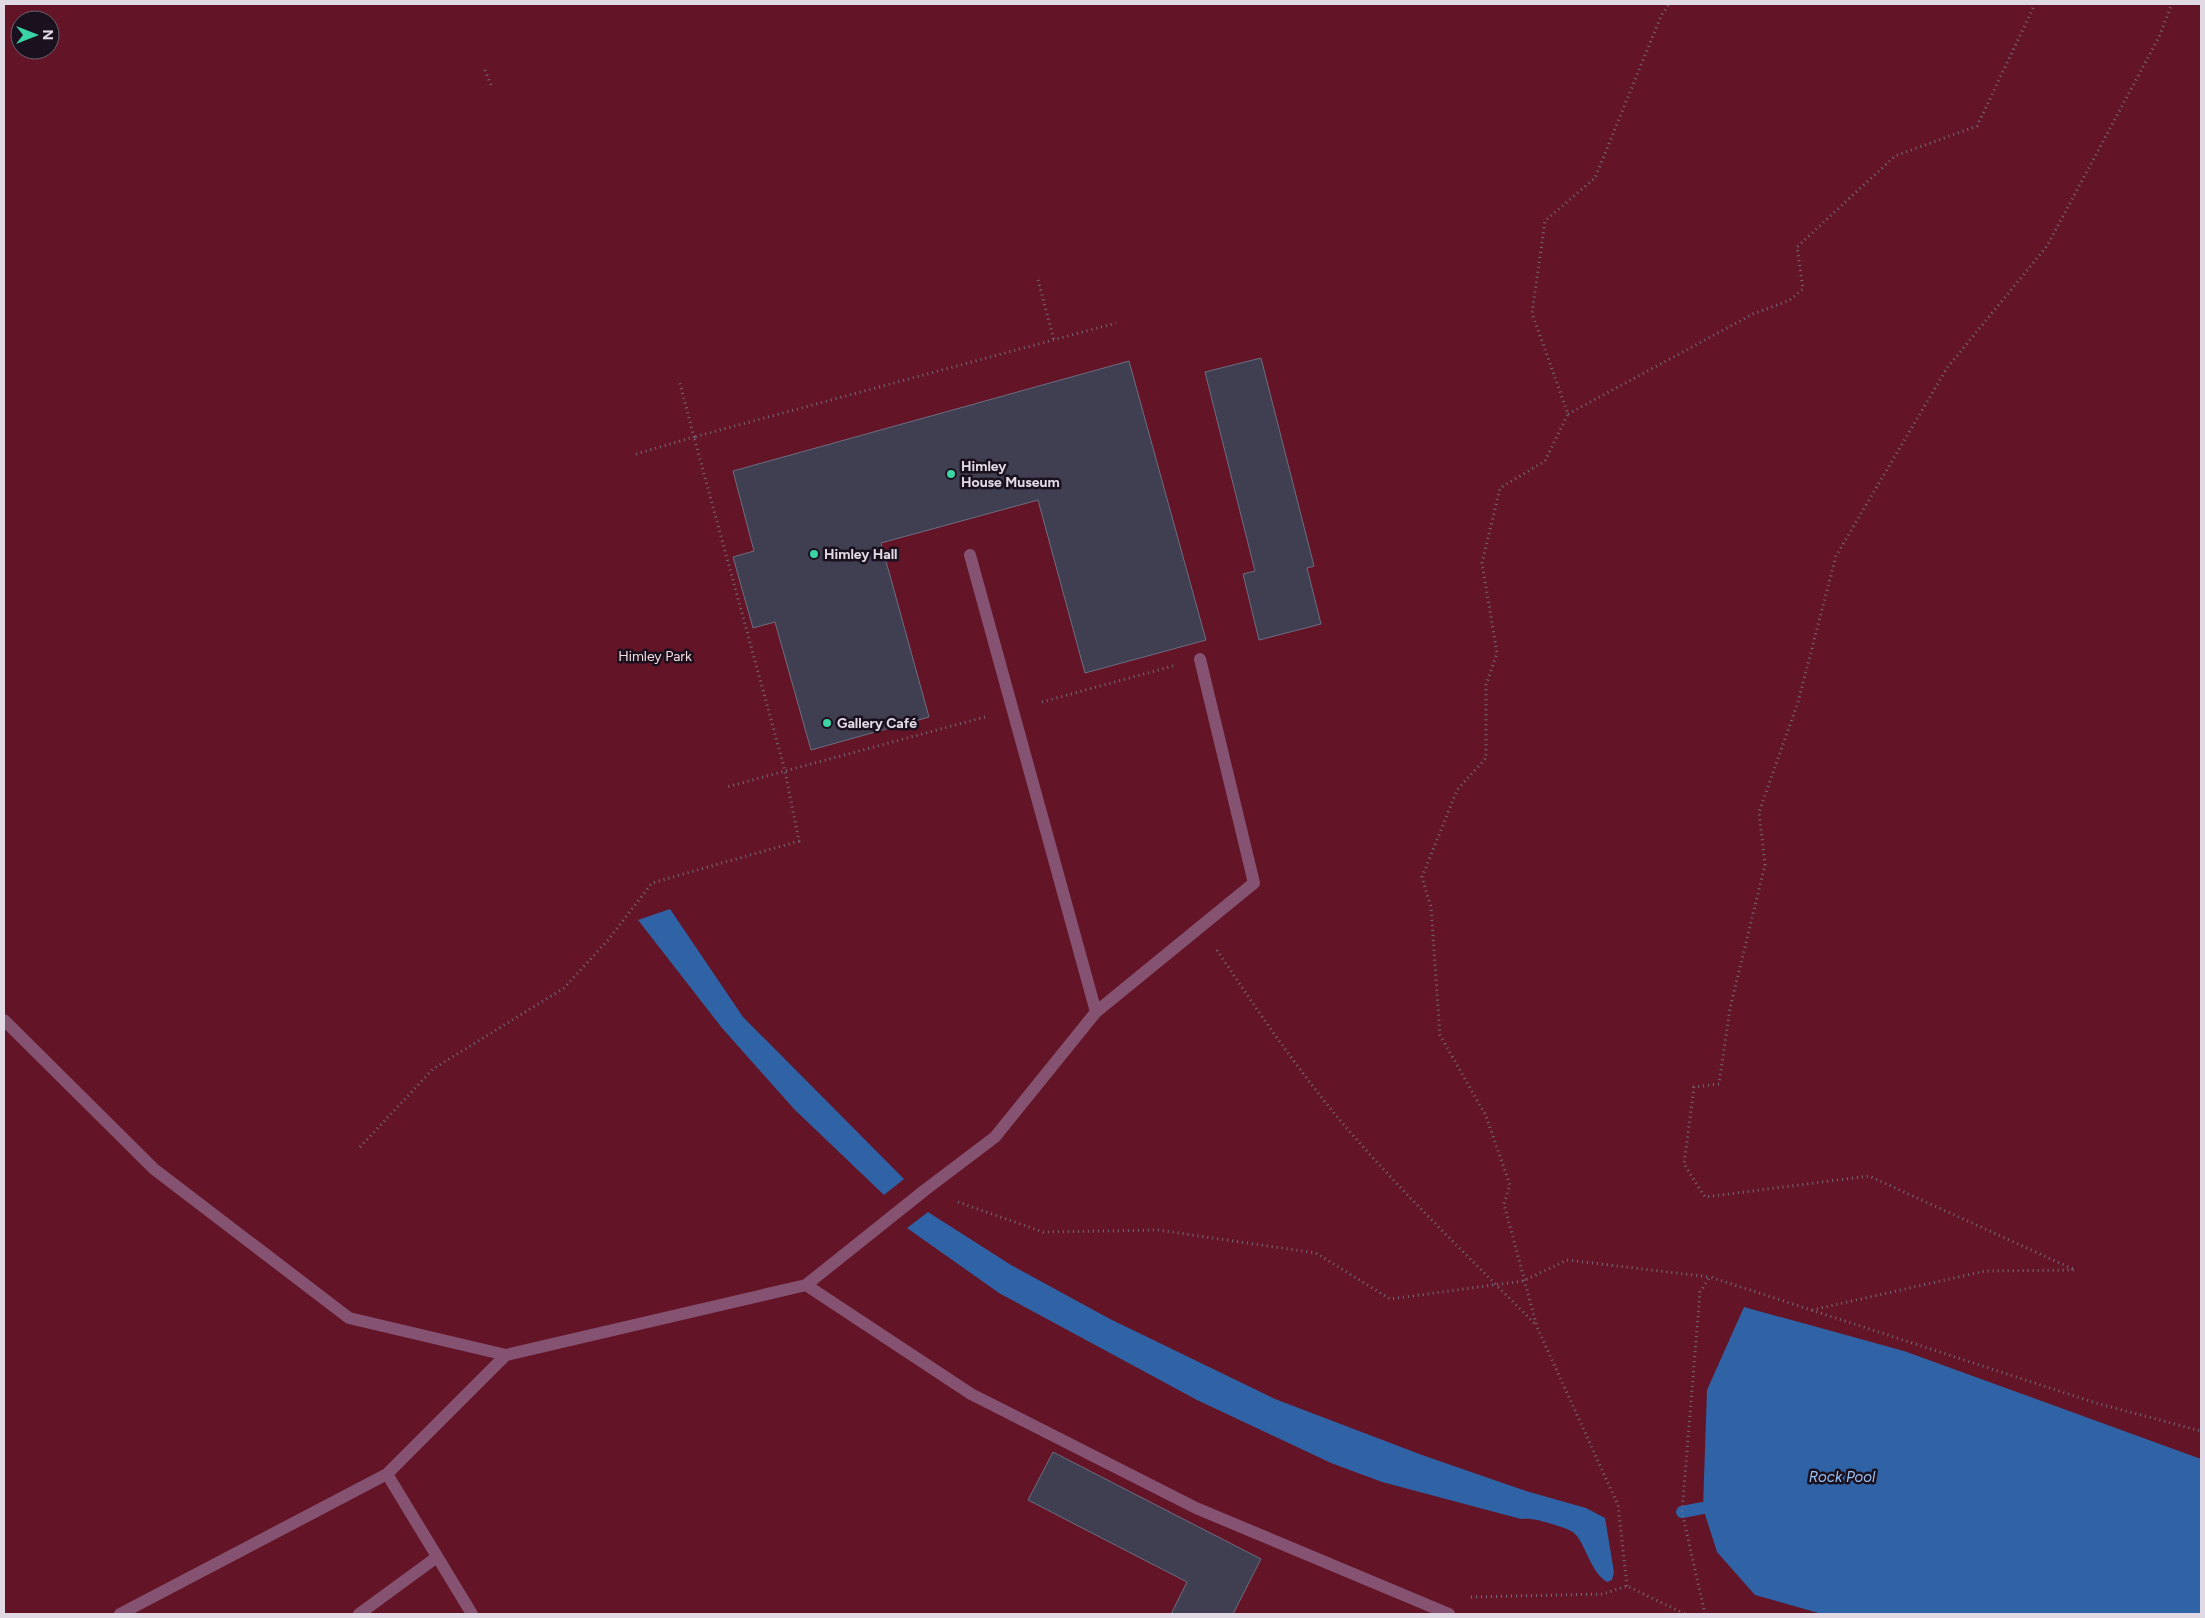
<svg xmlns="http://www.w3.org/2000/svg" width="2205" height="1618" font-family="Figtree,sans-serif">
<style>
.green{fill:#631426;fill-rule:evenodd}
.water{fill:#2f63a5}
.lines{fill:none;stroke-linecap:round;stroke-linejoin:round}
.stream{stroke:#2f63a5;stroke-width:12}
.building{fill:#3f3f51;stroke:#6d6d81}
.path{stroke:#736b78;stroke-width:3;stroke-dasharray:1 4;stroke-linecap:butt}
.service{stroke:#855271;stroke-width:12}
.poi-dot{fill:#3ad4a5;stroke:#1a101e;stroke-width:2}
.labels{text-anchor:middle;stroke-width:5;stroke-linejoin:round;paint-order:stroke}
.poi-label{font-size:14px;font-weight:bold;fill:#e1dae5;stroke:#1a101e;text-anchor:start}
.park-label{font-size:14px;fill:#f7dddf;stroke:#1a101e}
.water-label{font-size:15px;font-style:italic;fill:#99c3f9;stroke:#1a101e}
</style>
<rect width="100%" height="100%" fill="#231928"/>
<path class="green" d="M4,4h2197v1610h-2197zM20,20h30v30h-30z"/>
<path class="water" d="M670,909l73,108 161,162 -20,16 -89,-85 -73,-82 -84,-108z
M928,1212l83,53 99,54 165,80 147,56 104,36 60,17 19,10 9,54 -2,8 -5,2c-19,-12 -22,-44 -36,-51 -5,-3 -13,-5 -19,-7 -11,-3 -19,-6 -31,-5l-139,-37 -51,-19 -134,-63 -198,-107 -92,-65z
M1744,1307l160,44 297,108v155h-379l-67,-19 -38,-43 -14,-44 4,-118z"/>
<g class="lines">
<path class="stream" d="M1682,1512l21,-4"/>
</g>
<path class="building" d="M1261,358l53,208 -7,2 14,56 -62,16 -16,-66 12,-3 -50,-199z
M1129,361l77,279 -121,33 -47,-173 -157,43 48,174 -118,33 -36,-128 -22,6 -20,-71 21,-6 -21,-80z
M1053,1452l208,107 -28,55h-62l16,-32 -159,-82z"/>
<g class="lines">
<path class="path" d="M485,70l6,15
M1038,280l16,60
M1568,414l185,-100 37,-14 13,-11 -6,-42 98,-91 82,-30 58,-122
M636,454l58,-17 -15,-57
M1042,702l131,-36
M985,717l-200,54 -91,-334 422,-114
M1217,950c40,60 80,119 127,175 60,70 127,134 192,200
M360,1147l73,-78 131,-81 44,-48 44,-57 147,-42 -14,-70 -58,16
M958,1202l85,30 115,-2 158,23 74,46 133,-18 44,-21 143,17
M1812,1310l173,-39 90,-1 -206,-94 -164,21 -21,-33 10,-77 25,-3 11,-76 35,-143 -6,-53 39,-110 38,-146 111,-188 100,-122 112,-209 13,-33
M1627,1586l-9,-81 -81,-178 -33,-123 6,-19 -24,-69 -46,-81 -9,-128 -9,-30 35,-87 29,-32v-73l11,-32 -15,-90 18,-75 45,-27 23,-47 -36,-101 13,-92 50,-43 66,-162 8,-12
M1471,1597l132,-3 24,-8 58,28
M1705,1614l-23,-102 18,-220 10,-15 386,126 105,28"/>
<path class="service" d="M970,555l126,457
M4,1020l150,149 195,149 157,37
M806,1285l119,-95 70,-53 101,-125 158,-129 -54,-224
M387,1474l85,140
M120,1614l267,-140 119,-119 300,-70 165,109 225,114 253,106
M359,1614l78,-57"/>
</g>
<g class="poi-dot">
<circle cx="951" cy="474" r="5"/>
<circle cx="814" cy="554" r="5"/>
<circle cx="827" cy="723" r="5"/>
</g>
<g class="labels">
<g class="poi-label">
<text x="961" y="471">Himley<tspan x="961" dy="16">House Museum</tspan></text>
<text x="824" y="559">Himley Hall</text>
<text x="837" y="728">Gallery Café</text>
</g>
<g class="park-label">
<text x="655" y="661">Himley Park</text>
</g>
<g class="water-label">
<text x="1842" y="1482">Rock Pool</text>
</g>
</g>
<rect width="2205" height="1618" fill="none" stroke="#e1dae5" stroke-width="10"/>
<g transform="translate(35 35) rotate(90)"><circle r="24" fill="#1a101e" stroke="#6a616e"/>
<path d="M0-4L9 19L0 12L-9 19Z" fill="#3ad4a5"/>
<text y="-8" font-size="14" font-weight="bold" text-anchor="middle" fill="#e1dae5">N</text>
</g>
</svg>
